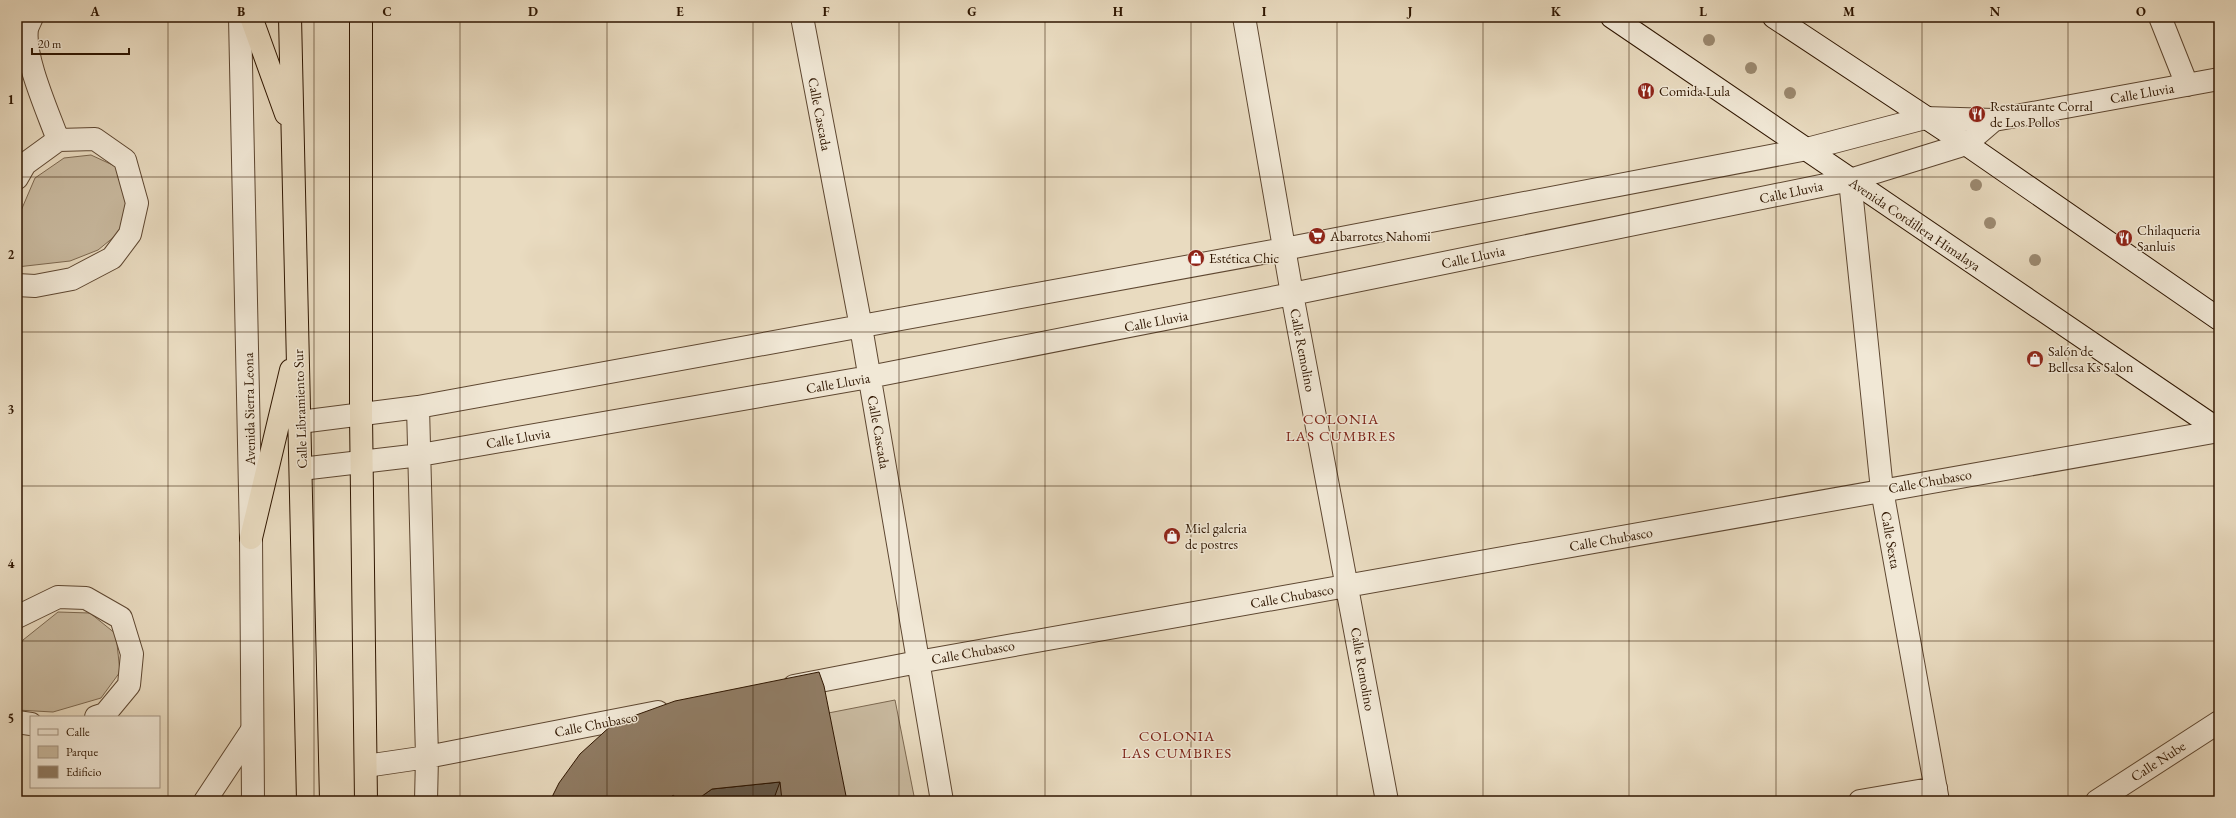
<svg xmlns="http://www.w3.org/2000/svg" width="2236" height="818" font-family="'EB Garamond',serif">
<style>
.green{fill:#c9baa0;stroke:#7c6850}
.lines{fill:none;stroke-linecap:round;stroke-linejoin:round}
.minor-casing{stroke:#5e4731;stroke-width:24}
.tertiary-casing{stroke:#5e4731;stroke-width:24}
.secondary-casing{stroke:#2f1601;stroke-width:24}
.trunk-casing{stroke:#2f1601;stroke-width:24}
.minor{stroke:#f1e8d6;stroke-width:22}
.tertiary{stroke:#f1e8d6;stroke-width:22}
.secondary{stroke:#f1e8d6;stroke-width:22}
.trunk{stroke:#e9dbc0;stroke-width:22}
.tree{fill:#9c8a71}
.wall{fill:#7c6b56;stroke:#2f1601}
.shaded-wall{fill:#655746;stroke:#2f1601}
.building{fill:#907c64;stroke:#2f1601}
.grid{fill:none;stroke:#2f1601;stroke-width:1;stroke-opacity:0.55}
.labels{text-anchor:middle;stroke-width:3;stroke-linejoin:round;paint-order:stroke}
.poi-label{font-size:14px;fill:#2f1601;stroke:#f1e8d6;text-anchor:start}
.street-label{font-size:14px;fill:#2f1601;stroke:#f1e8d6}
.neighbourhood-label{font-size:15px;letter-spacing:1px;fill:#7a1f14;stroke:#f1e8d6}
.neatline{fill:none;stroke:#2f1601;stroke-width:1.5}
.grid-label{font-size:13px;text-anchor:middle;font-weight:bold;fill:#2f1601}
</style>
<rect width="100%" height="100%" fill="#e9dbc0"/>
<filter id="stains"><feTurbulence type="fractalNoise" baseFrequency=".005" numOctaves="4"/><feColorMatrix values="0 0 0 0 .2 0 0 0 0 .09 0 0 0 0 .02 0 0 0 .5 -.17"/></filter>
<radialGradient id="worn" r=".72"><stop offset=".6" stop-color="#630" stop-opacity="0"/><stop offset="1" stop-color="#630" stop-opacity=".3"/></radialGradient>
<path class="green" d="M91,155l26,12 9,36 -6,29 -22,18 -28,11 -53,6v-47l18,-42 29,-20z
M58,612l32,1 26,21 4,38 -19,26 -48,14 -36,-2v-59l6,-11z
M895,700l20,101h-85l-17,-85z"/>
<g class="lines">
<g class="minor-casing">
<path id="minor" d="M32,17c-1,3 -4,8 -5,12 -4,28 21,83 31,111
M802,17l59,310 81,474
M1244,17l48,277 95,507
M2160,17l27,68
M17,178l8,-14 33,-24 37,-1 30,21 12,43 -7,31 -18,24 -40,21 -37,7 -18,-1
M1850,180l32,310 56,311
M418,407l9,350 -1,44
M300,422l118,-15 866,-158 523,-100 118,-31 69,2 225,-41
M301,469l119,-14 449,-78 423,-83 558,-114 116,-36 28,-24
M17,617l41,-20 28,1 35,20 11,36 -3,31 -24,29 -9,3
M794,686l124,-24 1301,-231
M17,722l14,2
M366,766l61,-9 231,-45
M205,801l47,-71
M1860,801l76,-13
M2097,801l122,-79"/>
</g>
<g class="tertiary-casing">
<path id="tertiary" d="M240,17l11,521 2,263"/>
</g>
<g class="secondary-casing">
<path id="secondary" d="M1612,17l607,413
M1774,17l192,127 253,175"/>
</g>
<g class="trunk-casing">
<path id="trunk" d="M251,17l35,97
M290,17l18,784
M361,17v399l5,385
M251,538l40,-168"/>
</g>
<use href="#minor" class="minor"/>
<use href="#tertiary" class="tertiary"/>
<use href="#secondary" class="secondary"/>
<use href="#trunk" class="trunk"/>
</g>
<g class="tree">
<circle cx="1709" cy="40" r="6"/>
<circle cx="1751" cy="68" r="6"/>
<circle cx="1790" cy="93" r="6"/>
<circle cx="1976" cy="185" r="6"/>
<circle cx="1990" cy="223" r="6"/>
<circle cx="2035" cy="260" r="6"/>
</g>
<path class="wall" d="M614,723l233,78h-297z"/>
<path class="shaded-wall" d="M780,782l-7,19h-78l17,-12z
M673,795l-2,6h-4z"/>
<path class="building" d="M819,672l5,14 23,115h-65l-2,-19 -68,7 -17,12h-15l-7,-6 -6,6h-117l9,-18 21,-29 34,-31 61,-22z"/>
<path class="grid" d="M168,17v784M314,17v784M460,17v784M607,17v784M753,17v784M899,17v784M1045,17v784M1191,17v784M1337,17v784M1483,17v784M1629,17v784M1776,17v784M1922,17v784M2068,17v784M17,177h2202M17,332h2202M17,486h2202M17,641h2202"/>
<defs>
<g id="restaurant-disc" transform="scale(0.9)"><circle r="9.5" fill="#8f2418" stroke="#f1e8d6"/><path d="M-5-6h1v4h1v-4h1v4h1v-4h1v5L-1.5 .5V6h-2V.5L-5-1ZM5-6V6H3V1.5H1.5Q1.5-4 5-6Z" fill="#fff"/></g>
<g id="supermarket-disc" transform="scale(0.9)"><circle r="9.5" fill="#8f2418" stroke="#f1e8d6"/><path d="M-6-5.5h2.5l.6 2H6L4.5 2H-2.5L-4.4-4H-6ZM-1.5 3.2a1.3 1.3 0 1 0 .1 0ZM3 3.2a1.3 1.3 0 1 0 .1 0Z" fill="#fff"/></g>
<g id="shop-disc" transform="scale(0.9)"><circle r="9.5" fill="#8f2418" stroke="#f1e8d6"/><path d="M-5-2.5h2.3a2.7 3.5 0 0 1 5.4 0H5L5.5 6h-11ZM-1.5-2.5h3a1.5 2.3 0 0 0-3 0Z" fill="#fff"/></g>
</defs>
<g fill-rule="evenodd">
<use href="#restaurant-disc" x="1646" y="91"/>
<use href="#restaurant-disc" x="1977" y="114"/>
<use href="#supermarket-disc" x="1317" y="236"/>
<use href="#restaurant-disc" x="2124" y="238"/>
<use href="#shop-disc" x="1196" y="258"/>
<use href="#shop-disc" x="2035" y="359"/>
<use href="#shop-disc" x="1172" y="536"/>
</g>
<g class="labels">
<g class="poi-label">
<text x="1659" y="96">Comida Lula</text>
<text x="1990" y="111">Restaurante Corral<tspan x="1990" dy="16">de Los Pollos</tspan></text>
<text x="2137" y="235">Chilaqueria<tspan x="2137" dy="16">Sanluis</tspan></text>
<text x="1330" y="241">Abarrotes Nahomi</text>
<text x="1209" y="263">Estética Chic</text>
<text x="2048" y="356">Salón de<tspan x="2048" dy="16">Bellesa Ks Salon</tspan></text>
<text x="1185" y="533">Miel galeria<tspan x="1185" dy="16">de postres</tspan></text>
</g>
<g class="street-label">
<text transform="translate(2142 93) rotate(-10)" y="5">Calle Lluvia</text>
<text transform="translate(820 114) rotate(79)" y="5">Calle Cascada</text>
<text transform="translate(1791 192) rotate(-12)" y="5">Calle Lluvia</text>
<text transform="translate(1915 224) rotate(34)" y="5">Avenida Cordillera Himalaya</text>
<text transform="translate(1473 257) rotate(-12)" y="5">Calle Lluvia</text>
<text transform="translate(1156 321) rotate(-11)" y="5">Calle Lluvia</text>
<text transform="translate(1303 350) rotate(79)" y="5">Calle Remolino</text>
<text transform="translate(838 383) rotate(-10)" y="5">Calle Lluvia</text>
<text transform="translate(249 409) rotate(-91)" y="5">Avenida Sierra Leona</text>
<text transform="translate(300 409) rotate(-92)" y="5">Calle Libramiento Sur</text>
<text transform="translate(879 432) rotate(80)" y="5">Calle Cascada</text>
<text transform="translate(518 438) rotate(-10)" y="5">Calle Lluvia</text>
<text transform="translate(1930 481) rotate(-10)" y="5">Calle Chubasco</text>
<text transform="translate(1611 539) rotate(-10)" y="5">Calle Chubasco</text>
<text transform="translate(1891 540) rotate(80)" y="5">Calle Sexta</text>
<text transform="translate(1292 596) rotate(-10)" y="5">Calle Chubasco</text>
<text transform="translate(973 652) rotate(-10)" y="5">Calle Chubasco</text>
<text transform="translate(1363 669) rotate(80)" y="5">Calle Remolino</text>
<text transform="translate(596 724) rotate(-11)" y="5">Calle Chubasco</text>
<text transform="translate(2158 761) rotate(-33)" y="5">Calle Nube</text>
</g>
<g class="neighbourhood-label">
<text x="1341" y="424">COLONIA<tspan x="1341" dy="17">LAS CUMBRES</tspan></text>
<text x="1177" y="741">COLONIA<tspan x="1177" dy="17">LAS CUMBRES</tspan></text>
</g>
</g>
<rect width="2236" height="818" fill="none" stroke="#e9dbc0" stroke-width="44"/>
<rect x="30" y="716" width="130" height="72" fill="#f1e8d6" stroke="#a39481"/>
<rect x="38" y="729" width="20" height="6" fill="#f1e8d6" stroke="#a39481"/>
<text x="66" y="736" font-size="12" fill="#2f1601">Calle</text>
<rect x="38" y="746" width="20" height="12" fill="#c9baa0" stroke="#a39481"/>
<text x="66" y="756" font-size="12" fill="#2f1601">Parque</text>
<rect x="38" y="766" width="20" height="12" fill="#907c64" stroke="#a39481"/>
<text x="66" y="776" font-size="12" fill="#2f1601">Edificio</text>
<path d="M32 48v6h97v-6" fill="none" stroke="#2f1601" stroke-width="2"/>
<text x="38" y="48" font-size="12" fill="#2f1601" stroke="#f1e8d6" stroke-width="3" paint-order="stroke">20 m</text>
<rect x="22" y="22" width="2192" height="774" class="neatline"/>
<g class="grid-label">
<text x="95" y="16">A</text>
<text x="241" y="16">B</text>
<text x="387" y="16">C</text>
<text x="533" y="16">D</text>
<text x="680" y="16">E</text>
<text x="826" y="16">F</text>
<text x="972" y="16">G</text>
<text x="1118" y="16">H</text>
<text x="1264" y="16">I</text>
<text x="1410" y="16">J</text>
<text x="1556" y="16">K</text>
<text x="1703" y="16">L</text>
<text x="1849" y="16">M</text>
<text x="1995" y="16">N</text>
<text x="2141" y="16">O</text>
<text x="11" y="104">1</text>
<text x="11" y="259">2</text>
<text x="11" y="414">3</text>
<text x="11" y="568">4</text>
<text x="11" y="723">5</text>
</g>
<rect width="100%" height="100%" filter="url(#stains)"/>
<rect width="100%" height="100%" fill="url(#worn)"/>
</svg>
